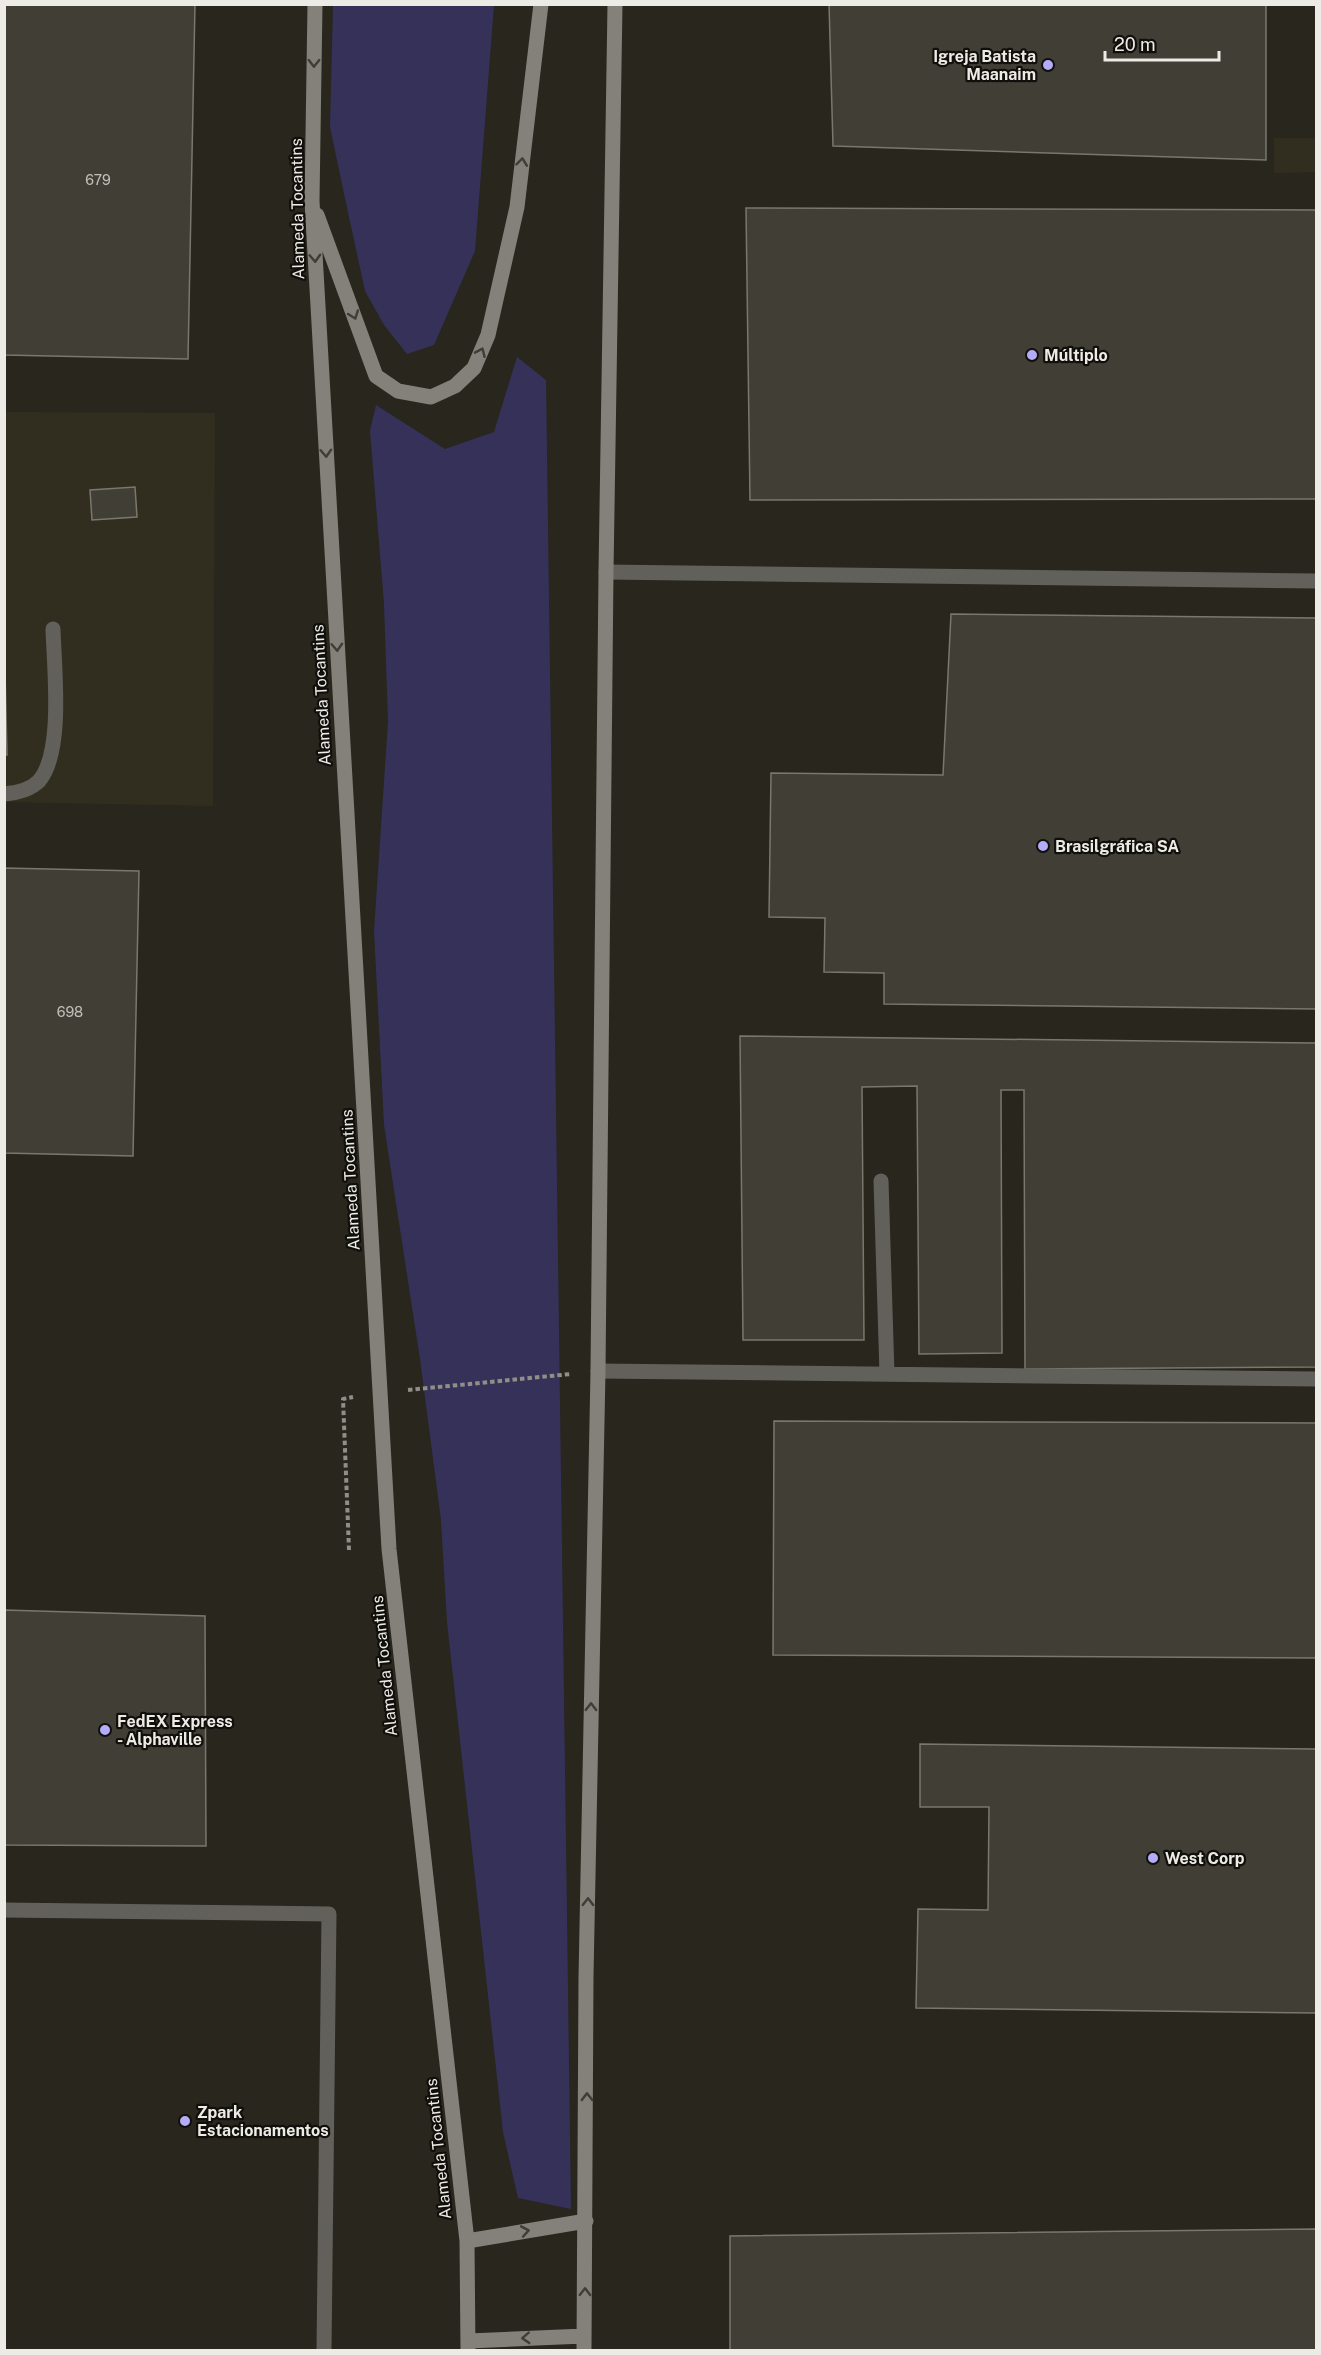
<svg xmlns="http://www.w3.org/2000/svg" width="1321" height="2355" font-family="'Public Sans',sans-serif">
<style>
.built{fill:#322e1f}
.green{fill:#363159}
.building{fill:#413f35;stroke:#7a786d;stroke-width:1.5}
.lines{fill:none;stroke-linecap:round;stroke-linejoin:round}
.path{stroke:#908e87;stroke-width:4;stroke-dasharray:4.5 3;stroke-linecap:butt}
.lane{stroke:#61605b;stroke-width:15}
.secondary{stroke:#838179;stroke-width:15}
.oneway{stroke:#3e3d37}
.poi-dot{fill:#b4acf9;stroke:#100f0b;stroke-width:2}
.labels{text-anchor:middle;stroke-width:4.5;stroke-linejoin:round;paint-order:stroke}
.number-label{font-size:14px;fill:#c2c0b9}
.poi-label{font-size:16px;font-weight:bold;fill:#edebe5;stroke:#100f0b;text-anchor:start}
.street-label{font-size:16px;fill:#edebe5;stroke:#100f0b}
</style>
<rect width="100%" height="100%" fill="#28261d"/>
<path class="built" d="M1274,138h42v34l-42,1z
M5,412l210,1 -2,393 -208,-4z"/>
<path class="green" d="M333,5h161l-19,246 -41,94 -27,9 -23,-29 -19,-34 -19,-88 -16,-76z
M517,357l29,23 25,1829 -53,-11 -15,-66 -56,-510 -6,-102 -21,-161 -36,-234 -10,-194 14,-209 -4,-118 -14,-173 6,-26 69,44 49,-17z"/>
<path class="building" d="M4,4h191l-7,355 -184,-4z
M829,4h437v156l-433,-14z
M746,208l570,2v289l-566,1z
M135,487l2,30 -45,3 -2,-30z
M951,614l365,4v391l-432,-5v-31l-60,-1 1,-54 -56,-1 2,-144 172,2z
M4,630l3,125h-3z
M4,868l135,3 -6,285 -129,-3z
M740,1036l576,7v324l-291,2 -1,-279h-23l1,263 -83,1 -2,-268 -55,1 2,253h-121z
M774,1421l542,2v235l-543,-3z
M4,1610l201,6 1,230 -202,-1z
M920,1744l396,5v264l-400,-5 2,-99 70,1 1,-103h-69z
M1316,2229v121h-586v-114z"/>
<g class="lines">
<path class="path" d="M408,1390l163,-16
M349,1550l-6,-151 10,-2"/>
<path class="lane" d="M606,572l710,9
M4,794c13,-1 26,-4 35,-13 25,-29 15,-114 14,-152
M881,1181l6,193
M598,1371l718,8
M4,1910l325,4 -5,436"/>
<path class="secondary" d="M315,4l-3,197 77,1348 78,692 1,109
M317,215l59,161 22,15 33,6 24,-11 19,-18 14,-33 29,-128 24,-203
M467,2241l119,-20
M468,2341l116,-5
M584,2350l2,-373 12,-606 8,-799 9,-568"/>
</g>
<defs><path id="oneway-chevron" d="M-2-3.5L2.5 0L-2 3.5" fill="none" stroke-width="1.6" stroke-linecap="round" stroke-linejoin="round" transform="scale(1.5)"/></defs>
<g class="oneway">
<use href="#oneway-chevron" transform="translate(314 63) rotate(91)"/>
<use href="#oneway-chevron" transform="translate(522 162) rotate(-83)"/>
<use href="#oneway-chevron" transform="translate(315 258) rotate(87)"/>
<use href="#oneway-chevron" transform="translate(354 315) rotate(70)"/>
<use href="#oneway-chevron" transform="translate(481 352) rotate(-66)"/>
<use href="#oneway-chevron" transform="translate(326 453) rotate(87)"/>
<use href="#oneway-chevron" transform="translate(337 647) rotate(87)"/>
<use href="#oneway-chevron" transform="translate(591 1707) rotate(-89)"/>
<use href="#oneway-chevron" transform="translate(588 1902) rotate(-89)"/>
<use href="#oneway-chevron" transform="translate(587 2097) rotate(-90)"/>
<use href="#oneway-chevron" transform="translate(525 2231) rotate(-10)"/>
<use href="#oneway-chevron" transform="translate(585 2292) rotate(-89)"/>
<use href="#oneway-chevron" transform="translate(526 2338) rotate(177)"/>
</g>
<g class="poi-dot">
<circle cx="1048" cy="65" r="6"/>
<circle cx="1032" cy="355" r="6"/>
<circle cx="1043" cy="846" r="6"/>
<circle cx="105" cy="1730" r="6"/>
<circle cx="1153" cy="1858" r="6"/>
<circle cx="185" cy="2121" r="6"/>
</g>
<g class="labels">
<g class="number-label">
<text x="98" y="185">679</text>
<text x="70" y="1017">698</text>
</g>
<g class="poi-label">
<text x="1036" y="62" text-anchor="end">Igreja Batista<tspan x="1036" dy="18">Maanaim</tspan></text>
<text x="1044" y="361">Múltiplo</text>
<text x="1055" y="852">Brasilgráfica SA</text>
<text x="117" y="1727">FedEX Express<tspan x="117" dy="18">- Alphaville</tspan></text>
<text x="1165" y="1864">West Corp</text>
<text x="197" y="2118">Zpark<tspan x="197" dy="18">Estacionamentos</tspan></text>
</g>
<g class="street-label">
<text transform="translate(297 209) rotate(-91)" y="6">Alameda Tocantins</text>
<text transform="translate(321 695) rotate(-93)" y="6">Alameda Tocantins</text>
<text transform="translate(350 1180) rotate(-93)" y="6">Alameda Tocantins</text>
<text transform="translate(384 1666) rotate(-96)" y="6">Alameda Tocantins</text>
<text transform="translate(438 2149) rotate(-96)" y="6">Alameda Tocantins</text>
</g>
</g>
<rect width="1321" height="2355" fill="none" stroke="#edebe5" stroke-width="12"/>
<path d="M1105 51v9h114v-9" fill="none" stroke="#edebe5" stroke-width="3"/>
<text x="1114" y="51" font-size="18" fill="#edebe5" stroke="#100f0b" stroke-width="4.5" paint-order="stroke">20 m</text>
</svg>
